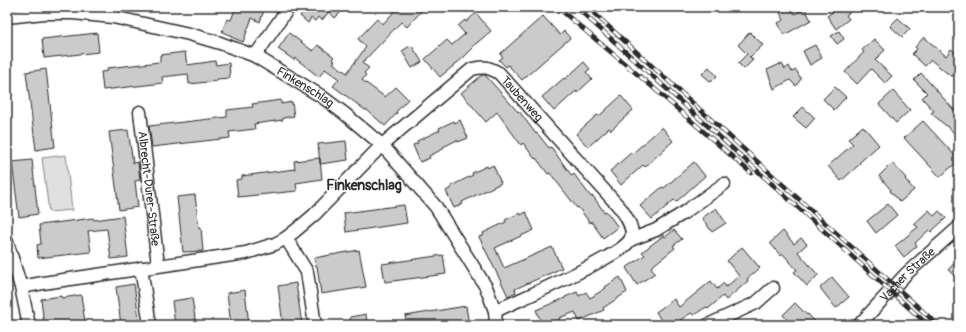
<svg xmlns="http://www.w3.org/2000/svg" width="966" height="332" font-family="Pangolin,sans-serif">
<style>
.green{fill:#e0e0e0;stroke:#868686}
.building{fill:#cbcbcb;stroke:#2b2b2b}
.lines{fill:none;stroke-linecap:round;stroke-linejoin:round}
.minor-casing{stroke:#2b2b2b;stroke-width:15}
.minor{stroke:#fff;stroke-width:12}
.rail-casing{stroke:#2b2b2b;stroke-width:4.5}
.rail{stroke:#fff;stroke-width:3;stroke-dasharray:9;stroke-linecap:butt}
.labels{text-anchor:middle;stroke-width:3.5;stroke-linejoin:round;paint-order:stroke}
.street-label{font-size:12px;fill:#2b2b2b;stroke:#fff}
.quarter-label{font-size:14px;font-weight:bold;fill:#2b2b2b;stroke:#fff}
</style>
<rect width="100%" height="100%" fill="#fff"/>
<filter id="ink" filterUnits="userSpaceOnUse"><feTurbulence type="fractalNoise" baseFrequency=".025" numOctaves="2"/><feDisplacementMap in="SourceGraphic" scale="8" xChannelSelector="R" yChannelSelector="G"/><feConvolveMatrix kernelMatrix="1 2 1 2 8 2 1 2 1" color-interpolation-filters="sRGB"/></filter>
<g filter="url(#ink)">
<path class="green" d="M66,155l6,55 -23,2 -7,-54z"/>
<path class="building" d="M236,7h29l-5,15 -8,-4 -9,24 -12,-5 1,-1 -10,-4 5,-13 4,1z
M308,7h38l-11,11 -6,-6 -7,8 -4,-3 -3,4 -4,-3 -3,5 -8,-7z
M398,7h27l-18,20 -6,-5 -39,41 7,5 -5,5 2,2 -4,5 23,17 11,-10 12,12 -12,13 1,1 -12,13 -18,-16h-2l-32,-24 6,-7 -14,-10 -6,8 -24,-19 -1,2 -16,-11 11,-16 24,18 5,-6 16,12 -2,2 3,2 -2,2 14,10 19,-26 -8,-8 19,-20 6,5z
M791,7l4,7 10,-5 6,11 -27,15 -6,-12 6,-3 -4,-7z
M839,7h18l-11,8 3,4 -13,10 -9,-13z
M476,13l15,18 -19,16 1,1 -10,10 -23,19 -15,-18 22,-19 5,5 13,-11 -7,-8 7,-6 1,2z
M543,16l17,19 4,-4 6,7 -48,42 -14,-15 -2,2 -7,-7 4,-3 -3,-3z
M898,18l12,11 -8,8 -12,-11z
M839,31l5,8 -7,5 -6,-8z
M750,32l13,13 -13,12 -1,-1 4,4 -9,9 -6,-6 9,-9 -9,-9z
M97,33l2,19 -55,6 -2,-19z
M924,37l22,19 5,-7 8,6v13l-7,9 -21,-17 -6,6 -13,-12 5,-5 -2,-2z
M874,39l11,11 -10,10 17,16 -7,7 -14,-14 -14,15 -12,-12 19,-20 -2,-2z
M815,45l7,13 -12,7 -7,-14z
M410,46l1,1 1,-1 10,16 -10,6 -10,-17z
M185,52l2,13 28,-4 1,4 13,-2 1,15 -13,1v2l-28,3 -1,-10 -26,3 1,6 -60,7 -2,-18 7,-1 -1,-3 53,-6v-7z
M584,62l6,7 -4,3 6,7 -15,14 -1,-2 -22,20 -12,-14 22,-19 1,1z
M780,64v1l2,-1 3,5 4,-3 3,6 4,-2 5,9 -5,7 -6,-6 -16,9 -7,-19z
M709,67l8,9 -6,6 -9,-8z
M46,69l9,78 -19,3 -10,-78z
M921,73l33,37 5,-5v32l-28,-24 3,-2 -12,-13 5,-5 -13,-13z
M482,75h3l33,37 1,-1 17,23 1,-1 12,15 2,-1 21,29 2,-2 17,23 2,-1 11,16 2,-1 12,16 -15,11 -12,-17 -1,2 -12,-16 -1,1 -27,-35 -2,1 -12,-16 -1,1 -12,-16 -2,2 -24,-33 -11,10 -25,-29z
M835,87l11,10 -12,13 -11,-11z
M893,91l17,19 -14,13 -17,-19z
M621,96l12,14 -22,20 -2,-2 -21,19 -12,-13 21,-19 2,1z
M281,100v4l11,-2 2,14 -11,2v2l-29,4 1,5 -26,3 1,6 -78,9 -3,-21 78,-9v-7l26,-3 -1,-3z
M803,107l12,11 -9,10 -13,-11z
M460,120l8,18 -10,4 -1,-2 -14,7v2l-14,7 1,2 -10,4 -7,-17 5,-2 -1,-2 23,-11 -1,-2 15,-7 1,2z
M923,121l36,39 -19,17 -36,-39z
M863,126l16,19 -20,18 1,1 -19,17 -13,-15 25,-22 -5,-5z
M662,127l11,14 -28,26 -2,-2 -22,20 -11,-14 22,-19 1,1z
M128,130l5,33 5,-1 2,18 -5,1 3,26 -19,3 -10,-78z
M346,141l2,19 -28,4 -2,-20z
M320,158l2,21 -26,4 1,8 -59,6 -2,-17 6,-1v-3l53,-7 -1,-8z
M32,160l6,54 -19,3 -7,-55z
M694,162l11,14 -29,26 -2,-2 -22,19 -12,-13 22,-19 2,1z
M892,163l14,15 -1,1 9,11 -14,12 -10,-11 1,-1 -12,-14z
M493,165l8,18 -39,19 1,2 -9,4 -8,-17 5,-3v-2l22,-11 -1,-2 15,-7 1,2z
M195,195l4,33 2,-1 2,24 -20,1 -6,-55z
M888,204l9,11 -21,18 -9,-12z
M404,205l3,18 -61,9 -2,-19z
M716,208l10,15 -14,9 -10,-14z
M929,210l5,6 5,-5 7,7 -15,14 -2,-2 -14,13 2,3 -13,11 -9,-11 23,-19 -4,-3z
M526,212l8,18 -39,18 9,20 48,-21 10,21 -47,21 1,3 -8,4 -29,-59 5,-2 -1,-2 23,-11 -1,-2 15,-7 1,2z
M123,216l5,41 -17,2 -4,-30 -19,2 3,21 -53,6 -1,-13 4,-1 -2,-19 54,-7 1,2z
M674,230l8,9 -9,7 2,2 -24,19 4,6 -18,12 -11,-17 19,-13 -3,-3 22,-17 1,2z
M783,231l11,13 7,-6 6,6 -9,8 20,23 -11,11 -13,-14 3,-2 -14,-16 -2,2 -11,-13z
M742,247l18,21 -13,11 1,2 -22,19 -3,-4 -15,13 -2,-2 -12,8 -3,-2 -18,12h-9l-8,-13 18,-13 5,8 32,-26 6,8 7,-6 2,4 13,-11 -12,-15z
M359,250l7,37 -45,7 -4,-28h-1l-2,-8z
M443,255l3,19 -61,8 -3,-18z
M959,258v22l-11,-10z
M620,277l7,15 -24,16 1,2 -25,11 -4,-9 -16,6 1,1 -9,4 -1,-2 -8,3 -6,-14 29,-12v-1l12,-5 2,4 7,-4 4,6 16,-10 -1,-1z
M832,277l17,20 -13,11 -16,-20z
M296,283l6,42h-19l-5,-39z
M134,284l6,41h-19l-5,-38z
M245,290l4,35h-18l-4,-32z
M81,295l4,27 -24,3h-17l-3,-26 20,-3 1,2z
M192,298l4,27h-21l-3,-24z
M795,303l12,12 1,-1 10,11h-26l-9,-10z
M466,306l3,19h-62l-2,-9z
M366,314l1,11h-16l-1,-8z"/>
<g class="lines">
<g class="minor-casing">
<g id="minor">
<path id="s1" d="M7,17l37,-4h29l40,4 76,17 31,9 35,13 66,40 24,18 37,31 54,62 50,80 9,24 1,14"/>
<path d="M255,56l34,-49"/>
<path id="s2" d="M140,112l18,153"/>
<path d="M286,238l21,34 8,53"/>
<path d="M630,240l26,-10 26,-16 42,-30"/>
<path d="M7,242l14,45 8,38"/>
<path d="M141,268l9,57"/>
<path id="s3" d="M21,287l22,-4 203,-30 29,-9 11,-6 9,-7 19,-16 68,-70 90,-76c13,-3 16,-2 27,4l122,136c5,8 15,21 9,31 -6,9 -21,16 -30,21 -34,19 -70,34 -105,50"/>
<path d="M708,325l48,-22 17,-15"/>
<path id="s4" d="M859,325l47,-51 53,-47"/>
</g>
</g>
<use href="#minor" class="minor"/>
<g class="rail-casing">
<path id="rail" d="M557,7l92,77 102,89
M576,7l352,318
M587,7l109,99 242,219"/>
</g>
<use href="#rail" class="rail"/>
</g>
</g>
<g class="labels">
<g class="street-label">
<text dy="4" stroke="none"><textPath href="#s1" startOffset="313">Finkenschlag</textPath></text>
<text dy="4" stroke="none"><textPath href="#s3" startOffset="585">Taubenweg</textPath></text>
<text dy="4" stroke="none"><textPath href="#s2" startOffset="77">Albrecht-Dürer-Straße</textPath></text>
<text dy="4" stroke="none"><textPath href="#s4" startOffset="70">Vacher Straße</textPath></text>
</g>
<g class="quarter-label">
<text x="364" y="190">Finkenschlag</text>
</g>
</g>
<rect width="966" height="332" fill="none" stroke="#fff" stroke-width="24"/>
<rect x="12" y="12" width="942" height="308" fill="none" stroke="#2b2b2b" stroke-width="1.5" filter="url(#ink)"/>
</svg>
